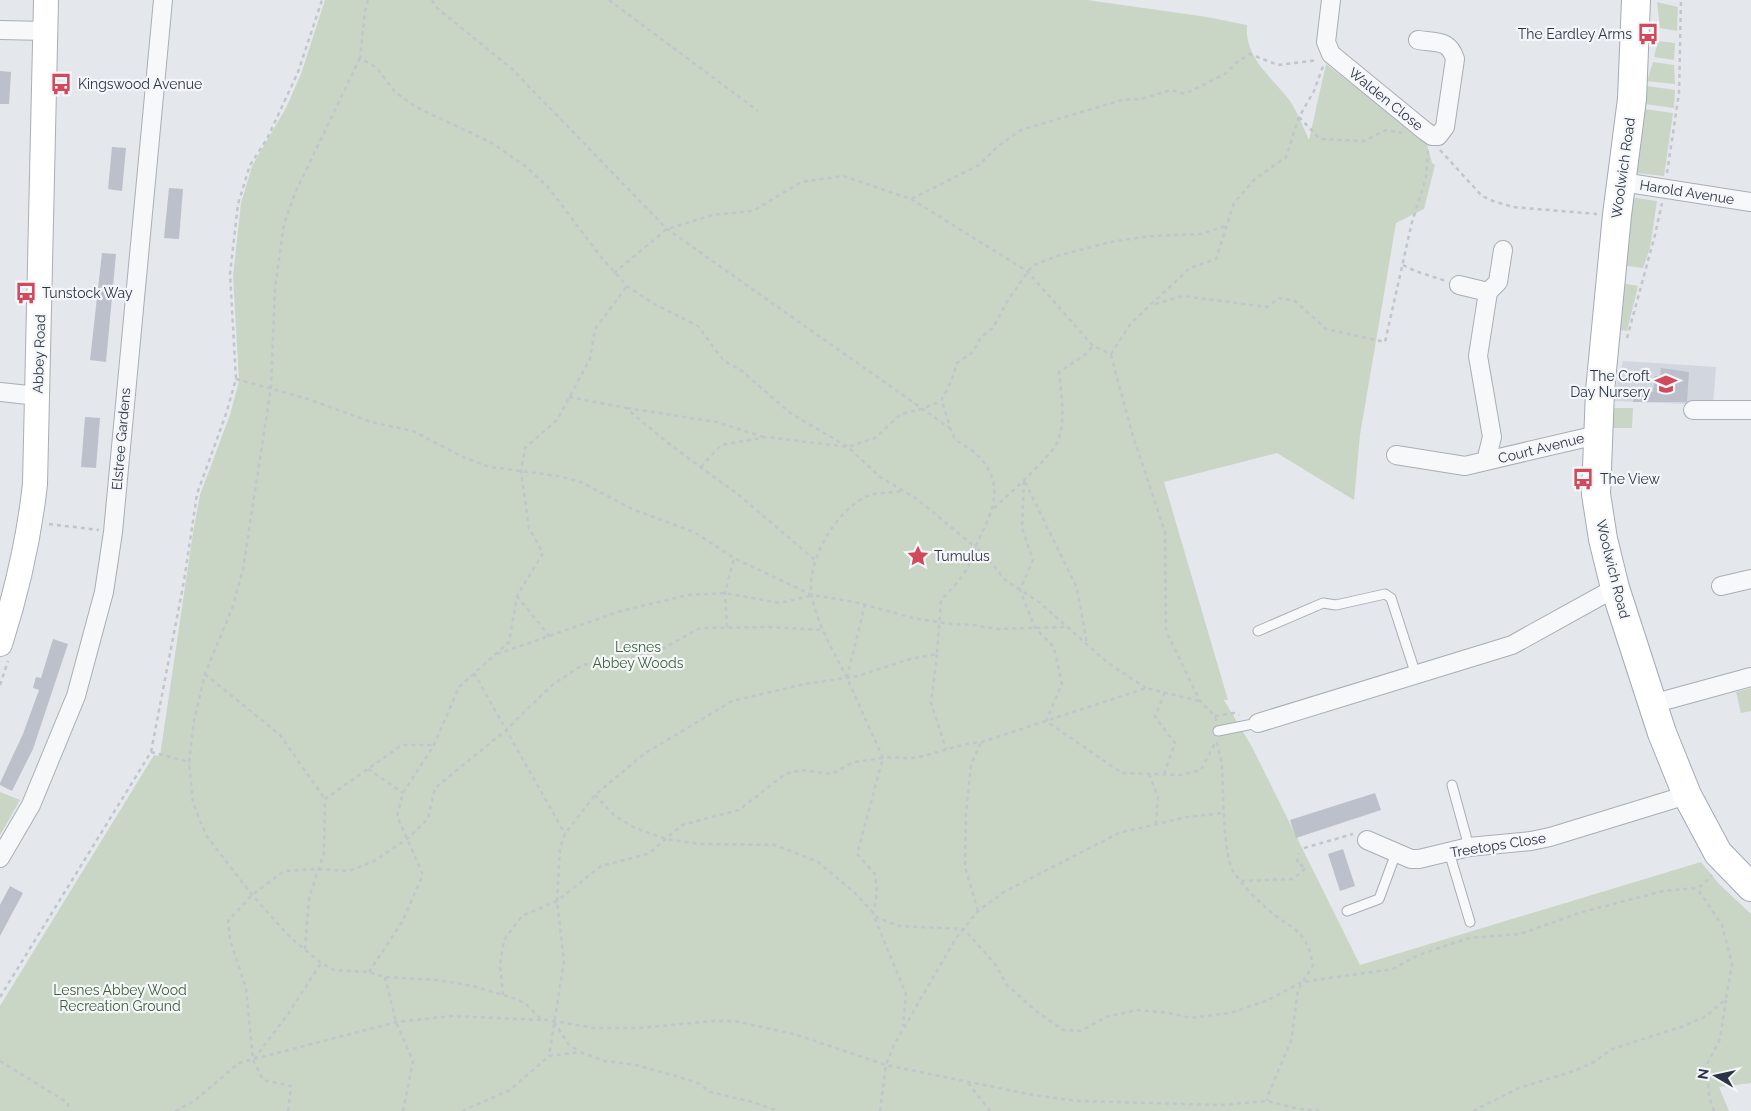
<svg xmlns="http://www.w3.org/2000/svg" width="1751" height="1111" font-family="Raleway,sans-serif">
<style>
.built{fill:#d2d6de}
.green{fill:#c9d6c5}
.building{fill:#bbc0ca}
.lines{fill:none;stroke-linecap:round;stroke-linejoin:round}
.service-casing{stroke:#a9aeb7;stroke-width:11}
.minor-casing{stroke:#a9aeb7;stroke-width:20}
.secondary-casing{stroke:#a9aeb7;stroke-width:26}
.primary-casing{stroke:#a3abb8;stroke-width:30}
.path{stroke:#c2c5cb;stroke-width:2.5;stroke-dasharray:4 4;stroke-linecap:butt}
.service{stroke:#f7f8fa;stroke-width:9}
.minor{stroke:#f7f8fa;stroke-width:18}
.secondary{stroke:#fff;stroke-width:24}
.primary{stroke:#fff;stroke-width:28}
.labels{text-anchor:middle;stroke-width:4.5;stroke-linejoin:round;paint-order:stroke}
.poi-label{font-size:14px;fill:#2b3445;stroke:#f4f6f9;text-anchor:start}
.street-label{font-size:14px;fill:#2b3445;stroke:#f4f6f9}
.park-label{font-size:14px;fill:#3f6138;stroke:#f4f6f9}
</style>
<rect width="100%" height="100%" fill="#e4e7ec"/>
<path class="built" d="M1623,361l93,6 -3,38 -101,-4z"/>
<path class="green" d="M325,0h762l120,17 40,8c-3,33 25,52 43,76 8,12 13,26 19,39l17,-76 100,77 6,22 3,2 -11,44 -28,14 -36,212 -6,65 -77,-47 -113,29 64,218h-4l28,47 108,218 341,-103 18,22 32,30v169l-32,4 10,24h-1729v-105l154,-251 6,1 33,-223 7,-38 30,-80 9,-34 -6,-105 8,-73 11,-37 34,-58 15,-34z
M1657,2l21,5 -1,24 -17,-3z
M1658,41l17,2 -1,17 -20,-3z
M1653,62l21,3 1,19 -28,-3z
M1647,86l28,4 -1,18 -29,-4z
M1644,109l29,4 -9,63 -28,-3z
M1629,197l28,4 -7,47 -7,20 -23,-3z
M1622,283l16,3 -11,45 -14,-2z
M1613,408h20l-1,20h-23z
M1751,688v23l-10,2 -5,-21z
M0,792l20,8 -20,35z"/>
<path class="building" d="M0,71l11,1 -2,32h-9z
M112,147l14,1 -4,43 -14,-2z
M169,188l14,1 -4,50 -15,-1z
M102,253l14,1 -10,108 -16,-2z
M1661,368l28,4 -2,30h-54l1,-12 19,2 2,-16h5z
M85,417l15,1 -4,50 -15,-1z
M53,639l15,5 -35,105 -21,42 -12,-6v-2l23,-49 16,-44 -6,-2 3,-11 5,1z
M1375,793l6,17 -85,28 -6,-18z
M1343,849l12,37 -15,5 -12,-37z
M10,886l13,7 -23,43v-31z"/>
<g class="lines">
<g class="service-casing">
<path id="service" d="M1258,631l65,-28 13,2 49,-11 6,4 25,77
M1218,731l40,-8
M1452,785l17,62
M1449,852l21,70
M1347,911l32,-12 17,-46"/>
</g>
<g class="minor-casing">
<path id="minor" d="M1331,0l-5,42 5,12 94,77 7,5h6l7,-9 10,-68c-6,-20 -19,-16 -37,-19
M0,30l46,1
M1622,182l129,20
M1459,285l29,7
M0,392l38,4
M1693,410h58
M1396,455l69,11 21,-5 6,-24 -14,-81 10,-64 10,-10 5,-32
M1486,461l111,-26
M1721,586l30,-7
M1652,704l99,-27
M1258,723l254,-78 103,-57
M1367,840l44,19h8l50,-12 62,-6 19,-4 137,-42
M0,858l31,-53 45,-109 28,-104 9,-60 50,-532"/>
</g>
<g class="secondary-casing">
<path id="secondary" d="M0,644c17,-53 29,-105 35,-160l11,-484"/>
</g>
<g class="primary-casing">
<path id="primary" d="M1636,0l-4,99 -15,116 -17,176 -4,103 7,45 12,49 47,145 25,62 31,58 33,34"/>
</g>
<path class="path" d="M368,0l-3,11 -5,47 17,10 17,23 20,15 78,37 33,23 23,21 53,70 26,29 29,19 42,21 25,34 19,11 48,42 58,34 32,30 37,22 58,48c-5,23 -18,37 -34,53l-4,54 -27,5 -52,17 -53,8 -73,17 -88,53 -49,41 -30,39 -5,14 -3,53 7,60 -15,95
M432,0l5,8 75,61 155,160 284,200
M609,0l149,111
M360,58l-64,133 -12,33 -9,64 -4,99 -28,182 -10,37 -28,68 -11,47 -5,41 4,41 13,32 46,60 39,43 30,25 13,7 35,2 16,5 52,3 36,6 43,13 10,5 15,15 54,9h44l73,-7h22l60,13 92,31 147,30 45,6 142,4 47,-4 32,8 22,2
M1299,117l21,22 44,2 22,-11 16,3
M1440,150l42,46 11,5 20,6 84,7
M1667,173l12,-80 2,-93
M911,199l116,72 66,75 18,8 20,-31 59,-55 26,-9 18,-56 21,-24 31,-22 13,-40 15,-26 9,-25
M1403,265l12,6 31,10
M614,273l53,-44 45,-14 41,-4 48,-29 42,-6 68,23 68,-34 19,-19 23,-16 101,-30 19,-1 30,-9 14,4 40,-20 12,-12 13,-8 28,11 40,-5
M1155,304l28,-8 84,11 12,-9 16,3 31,28 59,13 27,-120 14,-44 2,-29
M1627,338l28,-103 7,-32
M1111,355l21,78 33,99 1,99 34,70 15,15 1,6
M236,379l72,20 63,23 42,9 50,26 27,10 68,9 23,6 51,27 62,23 40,26 78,37 43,7 58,16 37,6 24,1 22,4 70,-2
M569,397l57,11 42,35 72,53 75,64
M627,408l89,14 48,15
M701,467l20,-22 45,-8 82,10 27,-9 26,-24 21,-5 19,-8
M1024,481l-2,47 11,32 -13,30 15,38 19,19 8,37 -16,37 76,52 59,2 20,-5 15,-29
M1025,482l52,106 10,56
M994,508c13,-12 59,-53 64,-67 8,-21 3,-47 1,-69l27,-18 7,-8
M49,524l50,6
M517,596l33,41
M865,604l-18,74 36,80c12,-2 25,2 36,-1 21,-5 40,-13 63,-15l164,-54 53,13
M727,627l-2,-34 9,-35
M497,654l124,-43 67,-16 37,-2 55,10 30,-7
M937,654l-6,49 15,46
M474,673l91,161
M205,674l75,61 45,64
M847,678c-13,-26 -29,-52 -35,-81 -7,-34 23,-85 53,-100 10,-5 27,-4 38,-6
M0,685l8,-24
M1146,688l-38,-25 -69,-61 -34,-22 -19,-24 -11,-9c16,-33 34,-63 0,-94 -5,-5 -13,-8 -19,-13 -5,-5 -10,-30 -15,-39l10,-19 6,-19 16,-11 8,-15 12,-9 15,-28 24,-34 25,-10 53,-14 41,-6 50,-2 24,-8
M1215,716l19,-3 5,2
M1217,742c1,8 4,15 5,23 1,23 1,88 11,106 10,16 28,33 43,45 12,9 25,14 32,31 3,5 3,12 5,18l-15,25 -7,51 -23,54 -1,6
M151,752l38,10
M368,769l35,24
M1149,774l9,23 -2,26
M1164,774l11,-31 -20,-26 10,-25
M595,795l20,21 20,12 31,11 34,5 75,1 43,17 37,31 23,25 21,8 65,3 31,35 12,21 29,26 27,19 18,1 25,-14 31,-7 32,3 22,5 39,-5 36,-12 36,-19 91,-13 25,-14 51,-17 51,-4 62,-22 81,-21 33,-3 7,-3 9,-10
M1304,848l49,-14
M1241,881l52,-2 13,-11 -9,-5 2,-10
M978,911l-13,-44 1,-54 5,-48 10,-23
M305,949l4,-51 15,-45 1,-54 77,-54h32
M369,972l33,-50 21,-47 -26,-59 6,-23 31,-48 25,-58 50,-45 8,-46 26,-43 -14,-25 -8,-56 4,-24 32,-28 33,-61 5,-30 32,-43
M385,977l11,45 17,39 -10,50
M503,995l-3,-30 4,-25 18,-24 35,-15 44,-35 47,-12 34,-29 57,-15 46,-36 17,-4 30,4 21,-12 30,-4 -26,96 18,20 2,19 -4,21 33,80 -3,32
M0,997l151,-245 33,-171 13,-87 29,-80 10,-35 -6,-105 8,-70 12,-39 17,-26 31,-67 24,-72
M554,1022l15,23 10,6
M254,1059l34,-45 33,-51
M0,1061l68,42v8
M968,1083l22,28
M175,1111l19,-10 45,-38 157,-41 56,-6 89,4
M288,1111l3,-25 -28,-6 -10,-20 -7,-72 -16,-48 -2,-19 24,-26 32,-24 35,-2 30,2 25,-10 33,-22 21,-20 7,-31 70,-57 46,-45 31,-21 73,-12 45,-25 69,-1 54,3
M462,1111l48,-21 39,-34 31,-4 25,9 31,4 40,11 22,7 12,9 39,9 30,10
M880,1111l6,-46 8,-20 62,-107 22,-27 26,-19 115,-59 68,-16 38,-4
M1473,1111l46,-23 55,-17 20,-9 18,-13 72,-23 22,-10 20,-17 6,-35 -10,-39 -25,-37
M1714,1111l-5,-15 -2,-32 13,-25 6,-39"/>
<use href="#service" class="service"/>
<use href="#minor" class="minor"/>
<use href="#secondary" class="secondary"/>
<use href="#primary" class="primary"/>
</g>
<defs>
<g id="bus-bare" transform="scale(1.725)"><path d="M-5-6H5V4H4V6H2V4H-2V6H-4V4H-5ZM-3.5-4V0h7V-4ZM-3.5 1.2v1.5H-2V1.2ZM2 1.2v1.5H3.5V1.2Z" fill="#d1495b" stroke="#f4f6f9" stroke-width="2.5" paint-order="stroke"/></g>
<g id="school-bare" transform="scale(1.725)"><path d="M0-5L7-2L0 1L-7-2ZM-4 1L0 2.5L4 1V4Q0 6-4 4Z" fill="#d1495b" stroke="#f4f6f9" stroke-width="2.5" paint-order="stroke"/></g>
<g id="sight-bare" transform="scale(1.725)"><path d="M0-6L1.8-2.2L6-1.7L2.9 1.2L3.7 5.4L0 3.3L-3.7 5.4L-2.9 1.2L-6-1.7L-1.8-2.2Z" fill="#d1495b" stroke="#f4f6f9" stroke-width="2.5" paint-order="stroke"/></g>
</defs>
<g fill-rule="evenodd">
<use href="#bus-bare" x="1648" y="34"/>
<use href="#bus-bare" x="61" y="84"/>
<use href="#bus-bare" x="26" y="293"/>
<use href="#school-bare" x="1666" y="384"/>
<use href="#bus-bare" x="1583" y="479"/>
<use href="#sight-bare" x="918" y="556"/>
</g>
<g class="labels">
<g class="poi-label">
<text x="1632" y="39" text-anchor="end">The Eardley Arms</text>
<text x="78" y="89">Kingswood Avenue</text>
<text x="42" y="298">Tunstock Way</text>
<text x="1650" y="381" text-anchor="end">The Croft<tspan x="1650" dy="16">Day Nursery</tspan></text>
<text x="1600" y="484">The View</text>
<text x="934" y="561">Tumulus</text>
</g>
<g class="street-label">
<text transform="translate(1386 99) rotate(39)" y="5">Walden Close</text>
<text transform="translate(1623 168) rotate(-82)" y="5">Woolwich Road</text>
<text transform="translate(1687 192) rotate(9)" y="5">Harold Avenue</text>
<text transform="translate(39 354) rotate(-88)" y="5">Abbey Road</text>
<text transform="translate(121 439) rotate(-85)" y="5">Elstree Gardens</text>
<text transform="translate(1541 448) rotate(-14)" y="5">Court Avenue</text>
<text transform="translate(1613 569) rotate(76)" y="5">Woolwich Road</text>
<text transform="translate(1498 845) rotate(-9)" y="5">Treetops Close</text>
</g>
<g class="park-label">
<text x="638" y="652">Lesnes<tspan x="638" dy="16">Abbey Woods</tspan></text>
<text x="120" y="995">Lesnes Abbey Wood<tspan x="120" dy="16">Recreation Ground</tspan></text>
</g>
</g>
<g transform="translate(1716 1076) rotate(279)" stroke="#f4f6f9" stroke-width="4" paint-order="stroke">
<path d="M0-4L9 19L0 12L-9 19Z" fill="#2b3445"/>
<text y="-8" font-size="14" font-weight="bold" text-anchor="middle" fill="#2b3445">N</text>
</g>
</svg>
